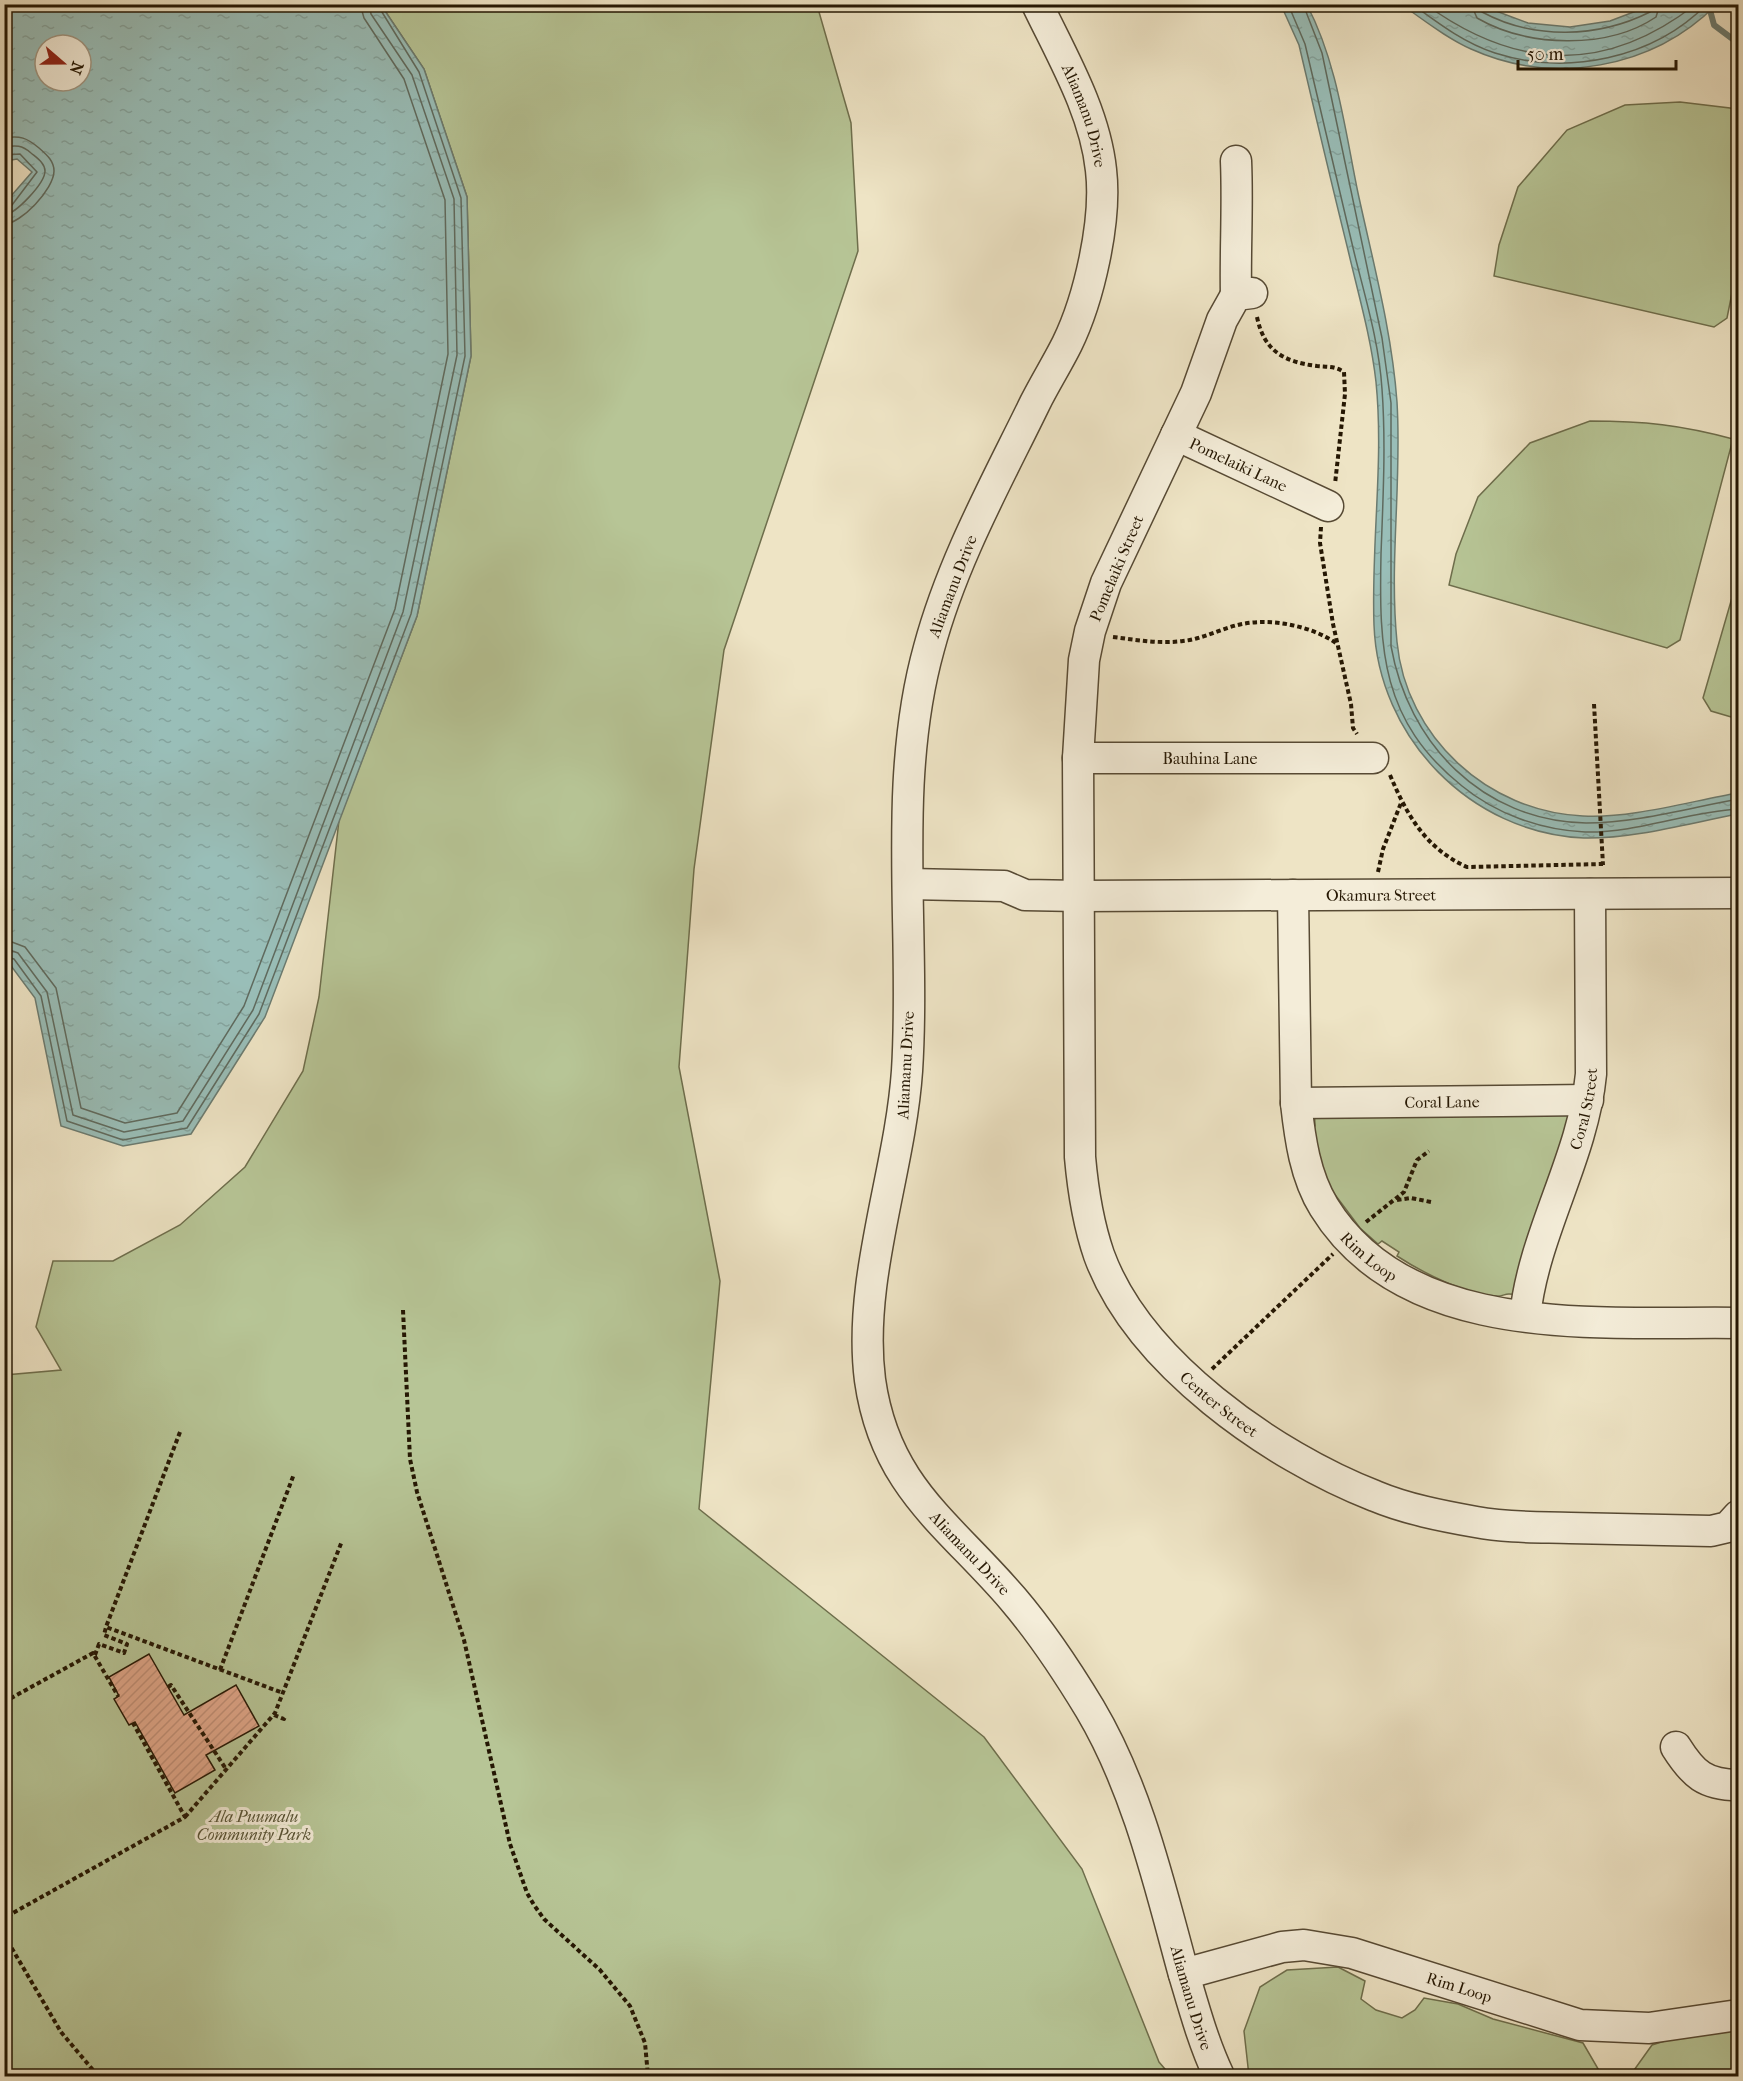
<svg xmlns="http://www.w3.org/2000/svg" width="1743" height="2081" font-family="'IM FELL French Canon',serif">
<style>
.green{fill:#b7c596;stroke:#6e6e4c;stroke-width:1.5}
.water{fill:url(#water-ripples);stroke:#6b7b70;stroke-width:1.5;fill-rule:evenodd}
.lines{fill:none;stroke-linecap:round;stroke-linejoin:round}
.shore{stroke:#5f6a5e;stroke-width:1.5}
.stream{stroke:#6b7b70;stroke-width:6}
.building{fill:url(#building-hatch);stroke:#251703;stroke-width:1.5}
.minor-casing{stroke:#574a34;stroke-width:33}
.path{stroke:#251703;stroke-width:4;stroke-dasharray:4.5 3;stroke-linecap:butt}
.minor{stroke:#f4edd9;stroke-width:30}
.labels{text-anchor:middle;stroke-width:6;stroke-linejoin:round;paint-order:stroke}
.street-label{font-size:16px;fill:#251703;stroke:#f4edd9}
.park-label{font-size:16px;font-style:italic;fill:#585436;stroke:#f4edd9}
</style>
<defs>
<pattern id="water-ripples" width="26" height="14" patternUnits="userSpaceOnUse" patternTransform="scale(1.5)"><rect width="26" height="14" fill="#99beb8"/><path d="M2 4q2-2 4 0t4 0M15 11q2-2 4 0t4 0" fill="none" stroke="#84a39d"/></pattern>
<pattern id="building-hatch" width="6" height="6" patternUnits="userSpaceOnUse" patternTransform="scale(1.5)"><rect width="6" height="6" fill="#e0a689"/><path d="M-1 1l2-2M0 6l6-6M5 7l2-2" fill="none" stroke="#c08e75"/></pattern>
</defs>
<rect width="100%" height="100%" fill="#eee4c5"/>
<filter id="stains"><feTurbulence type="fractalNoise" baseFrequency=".00333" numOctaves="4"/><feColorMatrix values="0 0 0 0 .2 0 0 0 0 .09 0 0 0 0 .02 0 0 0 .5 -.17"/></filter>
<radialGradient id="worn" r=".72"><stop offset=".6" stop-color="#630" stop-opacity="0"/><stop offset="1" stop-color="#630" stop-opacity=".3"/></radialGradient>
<path class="green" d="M381,5h436l34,118 7,128 -134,399 -30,219 -15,198 41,214 -21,228 285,228 98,132 77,193 12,14h-1166v-701l56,-5 -25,-43 17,-66h60l67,-36 65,-58 58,-96 16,-74 20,-177 78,-204 54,-260 -4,-159 -43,-128z
M1680,102l58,7v154l-11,55 -13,9 -220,-51 5,-31 19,-58 49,-57 58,-25z
M1590,421c54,0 91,4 143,18l-53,201 -13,8 -218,-63 7,-31 22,-57 52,-54z
M1738,577v142l-27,-8 -8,-13z
M1588,1100l-60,196c-6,-1 -13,-2 -19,-2 -5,0 -8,3 -13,2 -31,-2 -73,-23 -99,-40l2,-4 -17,-11 -4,3 -18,-16 -33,-44 -15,-55 3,-3 -1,-25z
M1338,1967l27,14 -4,18 15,11 26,8 13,-8 9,-12 34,6 35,15 90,24 18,31 31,-1 20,-28 19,-6 67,-10v47h-489l-5,-45 16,-44 27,-17z"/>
<path class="water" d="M16,5h365l43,64 43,128 4,159 -54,260 -152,401 -74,117 -68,12 -62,-20 -26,-128 -26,-35 -4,-2 -1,-757 28,-32 -15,-13 -12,2v-136zM45,45h36v36h-36z
M1281,5h26c30,57 38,125 51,188 15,69 34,139 39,209 5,80 -8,160 0,240 9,95 91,170 186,174 46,3 108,-15 155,-23v21c-48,9 -105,25 -154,24 -114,-5 -206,-101 -210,-213 -3,-81 10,-163 2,-243 -5,-45 -18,-89 -28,-132 -17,-68 -33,-137 -49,-205z
M1402,5h78l48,18 42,4 40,-6 42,-16h64c-64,64 -163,81 -245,44 -25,-11 -47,-29 -69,-44z"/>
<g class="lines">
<path class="shore" d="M1288,4l17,40c16,69 33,139 49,208 11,45 25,90 28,137 4,55 1,110 -1,165 -2,96 0,167 81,232 34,28 79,44 123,46 52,1 102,-20 153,-23
M1303,4l19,49 60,285 9,65v243c17,97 91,175 195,177 50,0 103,-15 152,-24
M1412,4c26,19 52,39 83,49 72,23 158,6 212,-49
M1425,4c91,66 180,71 271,0
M1471,4l6,14c50,29 130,32 179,-1l4,-13
M1479,4l3,8c52,28 116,26 168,0l3,-8
M4,138c16,-3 23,0 35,10 8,7 15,13 15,23 0,18 -33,53 -50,53
M4,147c12,-2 18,-2 27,6 6,5 14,10 14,18 0,12 -29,43 -41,44
M4,155l16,-1 17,18 -25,33 -8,3
M4,939l21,8 31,41 25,120 44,15 52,-10 67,-107 151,-397 53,-255 -3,-154 -41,-121 -40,-61 -4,-14
M4,948l14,5 29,39 26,123 51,17 59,-11 70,-111 150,-398 54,-257 -3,-156 -42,-124 -41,-61 -2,-10
M4,956l10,3 27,37 26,125 56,19 64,-12 72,-114 152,-400 54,-258 -4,-158 -42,-126 -42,-68"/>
<path class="stream" d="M1710,10l4,15 24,18"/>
</g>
<path class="building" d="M149,1654l35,61 52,-30 23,41 -53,29 9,15 -40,23 -40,-71 -6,3 -15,-26 5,-3 -10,-19z"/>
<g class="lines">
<g class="minor-casing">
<g id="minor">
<path id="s1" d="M1037,4c25,52 58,108 64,166 6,51 -12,129 -34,174 -10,20 -22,39 -32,59 -39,80 -83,159 -106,245 -38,136 -13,284 -22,423 -7,101 -50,209 -37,309 15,107 79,144 143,219 29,34 54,72 77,110 47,79 69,174 93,262 11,37 20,71 36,105"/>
<path id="s2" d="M1252,293l-16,2 -14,25 -26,73 -90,190 -16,48 -6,29 -6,98 2,399c3,34 8,66 19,98 39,107 173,201 276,241 31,13 67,20 101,26 31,6 63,5 94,6 47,1 94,2 141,3l17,-4 10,-11"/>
<path d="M1236,295c-1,-45 2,-89 0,-134"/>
<path id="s3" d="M1176,435l152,71"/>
<path id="s4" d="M1078,758h295"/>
<path id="s5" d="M909,884l95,2 21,9 54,1 659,-3"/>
<path id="s6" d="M1293,895l3,208c4,36 9,73 28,104 83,135 279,114 414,116"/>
<path id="s7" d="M1296,1103l292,-3"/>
<path id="s8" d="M1525,1316c9,-84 58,-158 66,-242l-1,-180"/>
<path d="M1676,1747c17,27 29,38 62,38"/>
<path id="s9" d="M1184,1974l98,-27 22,-2 48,8 228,72 69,3 89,-13"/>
</g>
</g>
<path class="path" d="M1257,317c7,34 27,45 60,49 11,1 18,0 27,6l1,22 -10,90
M1321,527l-1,16 13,81 18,80 2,24 4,6
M1113,637c24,3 47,7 70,4 20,-2 39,-13 59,-17 30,-6 69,2 94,19
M1594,704l9,161
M1390,775c17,40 35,73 77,92l136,-3
M1378,872l5,-23 18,-46
M1397,1200l14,-2 20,4
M1366,1222l38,-30 13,-32 12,-9
M403,1310l7,149 7,33 47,148 46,204 17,49 7,12 10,14 56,51 30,36 15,37 3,33
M1212,1369l121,-115
M180,1432l-74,195 177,66
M95,1655l4,-11 25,9 3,-9 -23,-9 2,-8
M220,1670l74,-196
M168,1687l3,-2 55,84
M4,1702l89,-49 25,43
M274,1715l10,4 1,-3
M185,1817l90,-104 67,-172
M4,1924l7,-10 174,-97 -52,-94
M4,1935l57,97 37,44"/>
<use href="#minor" class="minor"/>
</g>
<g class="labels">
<g class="street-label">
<text dy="6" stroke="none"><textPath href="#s1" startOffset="122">Aliamanu Drive</textPath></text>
<text dy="6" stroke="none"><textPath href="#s3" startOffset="69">Pomelaiki Lane</textPath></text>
<text transform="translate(1116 568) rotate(-67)" y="6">Pomelaiki Street</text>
<text transform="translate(952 586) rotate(-69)" y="6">Aliamanu Drive</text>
<text dy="6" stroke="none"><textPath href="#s4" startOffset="132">Bauhina Lane</textPath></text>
<text dy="6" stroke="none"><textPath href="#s5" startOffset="474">Okamura Street</textPath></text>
<text transform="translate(905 1065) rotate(-87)" y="6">Aliamanu Drive</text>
<text dy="6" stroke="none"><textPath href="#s7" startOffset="146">Coral Lane</textPath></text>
<text dy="6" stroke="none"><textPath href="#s8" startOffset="216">Coral Street</textPath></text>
<text dy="6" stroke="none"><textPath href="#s6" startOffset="384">Rim Loop</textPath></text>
<text dy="6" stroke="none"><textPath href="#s2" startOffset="1204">Center Street</textPath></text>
<text dy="6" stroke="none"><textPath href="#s1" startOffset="1634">Aliamanu Drive</textPath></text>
<text dy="6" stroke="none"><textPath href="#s9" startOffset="285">Rim Loop</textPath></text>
<text dy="6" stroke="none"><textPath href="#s1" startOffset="2138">Aliamanu Drive</textPath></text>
</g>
<g class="park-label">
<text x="254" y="1822">Ala Puumalu<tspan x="254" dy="18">Community Park</tspan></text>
</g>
</g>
<rect width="1743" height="2081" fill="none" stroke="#eee4c5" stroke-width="24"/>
<rect x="6" y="6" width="1731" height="2069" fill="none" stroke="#251703" stroke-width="3"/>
<rect x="12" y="12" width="1719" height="2057" fill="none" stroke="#251703" stroke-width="1.5"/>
<g transform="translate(63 63) rotate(110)"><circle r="28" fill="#f4edd9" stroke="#a19783" stroke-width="1.5"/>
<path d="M0-4.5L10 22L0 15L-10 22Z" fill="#8f2418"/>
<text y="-9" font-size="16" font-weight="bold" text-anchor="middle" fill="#251703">N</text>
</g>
<path d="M1518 60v9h158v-9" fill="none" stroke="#251703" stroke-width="3"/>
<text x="1527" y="60" font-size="18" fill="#251703" stroke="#f4edd9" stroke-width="4.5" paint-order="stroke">50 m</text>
<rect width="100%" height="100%" filter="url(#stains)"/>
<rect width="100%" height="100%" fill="url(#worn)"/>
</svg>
